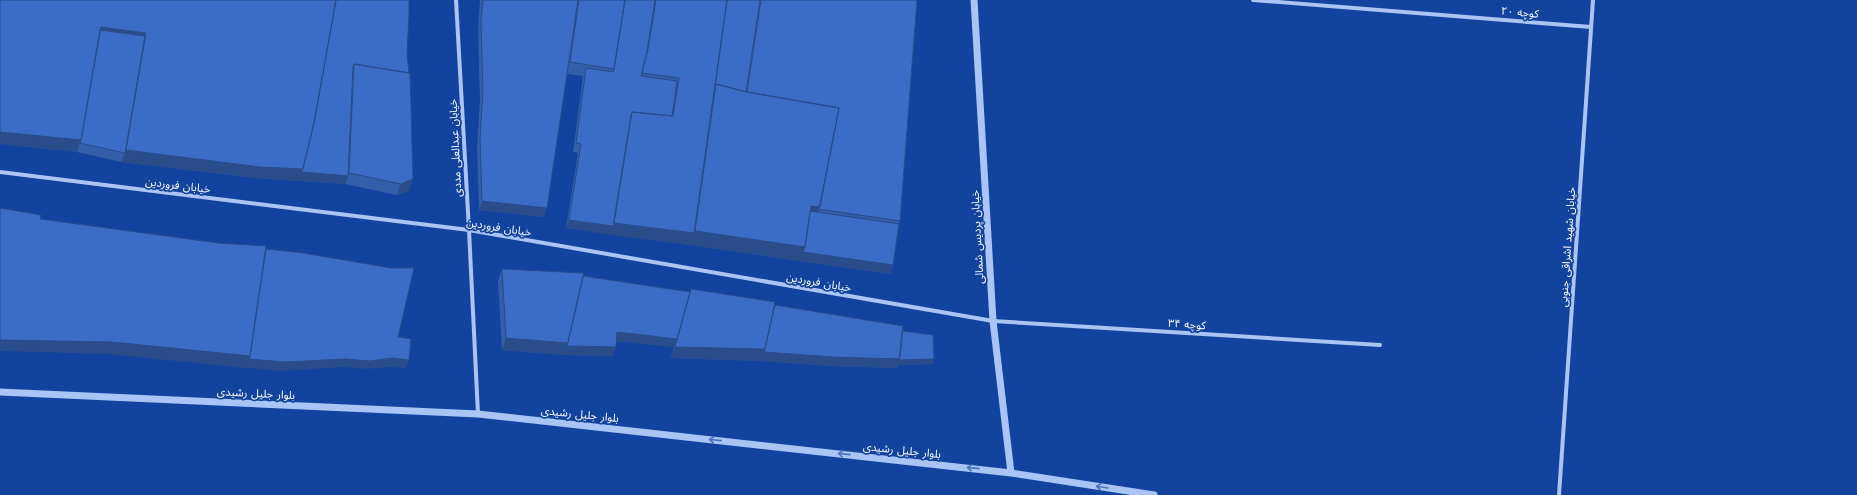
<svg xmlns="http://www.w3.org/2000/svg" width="1857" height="495" font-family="'Work Sans','Noto Sans Arabic',sans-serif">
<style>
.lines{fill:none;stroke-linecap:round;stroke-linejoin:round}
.minor{stroke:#a9c5f5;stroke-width:4}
.tertiary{stroke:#a9c5f5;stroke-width:7}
.wall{fill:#335eaa}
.shaded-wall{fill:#294c8b}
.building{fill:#3b6dc6;stroke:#294c8b}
.oneway{stroke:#4771bd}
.labels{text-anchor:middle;stroke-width:3.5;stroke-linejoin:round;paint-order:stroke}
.street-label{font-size:11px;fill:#fff;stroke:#12449f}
</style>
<rect width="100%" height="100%" fill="#12449f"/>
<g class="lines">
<path class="minor" d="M456,0l13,230 9,184
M1253,0l338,27
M0,172l469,58 524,91 387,24
M1559,495l34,-495"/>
<path class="tertiary" d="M974,0l19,321 18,152
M0,392l478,22 533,59 143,22"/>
</g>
<path class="wall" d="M0,0l407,54 2,137 -12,4 -52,-11 -89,-6 -135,-16 -44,-10 -77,-8z
M480,0h437l-17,221 -1,3 -6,41 -3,9 -200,-29 -124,-17 12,-75 -5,-1 10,-76 -16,-2 -23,143 -65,-7 -2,-63 3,-47 -2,-70z
M502,269l81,7 192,29 127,26 32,28 -2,5 -34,1 -1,3 -67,-2 -69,-5 -90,-3 3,-11 -58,-6 -4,15 -48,-1 -62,-5 -4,-69z"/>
<path class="shaded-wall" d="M101,27l45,6 -4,12 -44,-6z
M0,132l81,8 -4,12 -77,-8z
M126,150l177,19 45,7 -3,8 -89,-6 -135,-16z
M413,179l-4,12 -12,4 4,-11z
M482,201l65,7 -3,9 -65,-7z
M811,206l9,1 -5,14 -7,-1z
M569,220l44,6 -3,9 -44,-7z
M614,223l80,10 1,-2 110,16 -5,14 -110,-16 -80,-10z
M803,252l90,13 -3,9 -90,-13z
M617,332l60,7 -3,8 -60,-6z
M506,338l110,9 -4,9 -48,-1 -62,-5z
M0,340l112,2 138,14 -4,12 -139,-14 -107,-3z
M675,347l90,2 -4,12 -90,-3z
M764,352l170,7 -2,5 -34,1 -1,3 -67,-2 -69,-5z
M393,358l16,2 -3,8 -16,-1 -24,2 -23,-2 -62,4 -35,-3 3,-9z"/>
<path class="building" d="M0,0h336l-22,123 -11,46 -43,-2 -134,-17 20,-117 -45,-6 -20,113 -81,-8z
M336,0h73v15l-2,39 2,19 -55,-9 -1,3 -5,109 -46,-4 12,-49z
M483,0h95l-31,208 -65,-7 -2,-63 3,-47 -2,-70z
M579,0h46l-11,69 -44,-7z
M625,0h30l-8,52 -6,24 36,5 -5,35 -40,-4 -1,3 -18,111 -44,-6 12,-76 -5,-1 10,-75 27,4 1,-3z
M656,0h71l-33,233 -80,-10 18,-111 41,4 6,-38 -37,-5 6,-24z
M727,0h33l-14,92 -30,-8 -1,3z
M761,0h156l-17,221 -81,-12 20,-101 -92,-16z
M100,30l45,6 -20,117 -45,-10 1,-3z
M354,64l56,9 3,106 -12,5 -52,-11z
M716,84l31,8 92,16 -19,99 -9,-1 -6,41 -110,-16z
M0,208l41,7 -1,4 178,24 48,3 -16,110 -138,-14 -112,-2z
M810,211l89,13 -6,41 -90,-13 2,-5z
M266,249l37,4 88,15h23l-16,69 13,2 -2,21 -16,-2 -24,3 -23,-2 -61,3 -36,-3 1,-3z
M502,269l82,4 -16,70 -62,-5z
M583,276l107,16 -13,47 -60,-7 -1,15 -49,-1z
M691,289l84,13 -10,47 -90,-2z
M775,305l128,21 -3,33 -67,-2 -69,-5z
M902,331l31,4 1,24 -35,1z"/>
<defs><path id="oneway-shaft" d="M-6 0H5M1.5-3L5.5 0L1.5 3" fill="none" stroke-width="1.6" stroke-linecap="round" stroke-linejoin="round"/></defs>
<g class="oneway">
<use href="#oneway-shaft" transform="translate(715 440) rotate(-174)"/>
<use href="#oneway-shaft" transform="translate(844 454) rotate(-174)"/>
<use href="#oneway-shaft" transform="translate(973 468) rotate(-174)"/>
<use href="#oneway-shaft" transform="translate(1102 487) rotate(-171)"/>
</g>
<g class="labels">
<g class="street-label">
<text transform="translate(1520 12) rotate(5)" y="4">کوچه ۲۰</text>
<text transform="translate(455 148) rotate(-93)" y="4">خیابان عبدالعلی مددی</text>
<text transform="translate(178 185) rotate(7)" y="4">خیابان فروردین</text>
<text transform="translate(499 227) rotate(9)" y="4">خیابان فروردین</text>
<text transform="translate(977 237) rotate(-93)" y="4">خیابان پردیس شمالی</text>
<text transform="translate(1567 247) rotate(-86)" y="4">خیابان شهید اشراقی جنوبی</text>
<text transform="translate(819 282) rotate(10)" y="4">خیابان فروردین</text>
<text transform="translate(1187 324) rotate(4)" y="4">کوچه ۳۴</text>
<text transform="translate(256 393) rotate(3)" y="4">بلوار جلیل رشیدی</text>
<text transform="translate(580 414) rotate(6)" y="4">بلوار جلیل رشیدی</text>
<text transform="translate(902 450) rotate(6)" y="4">بلوار جلیل رشیدی</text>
</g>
</g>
</svg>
